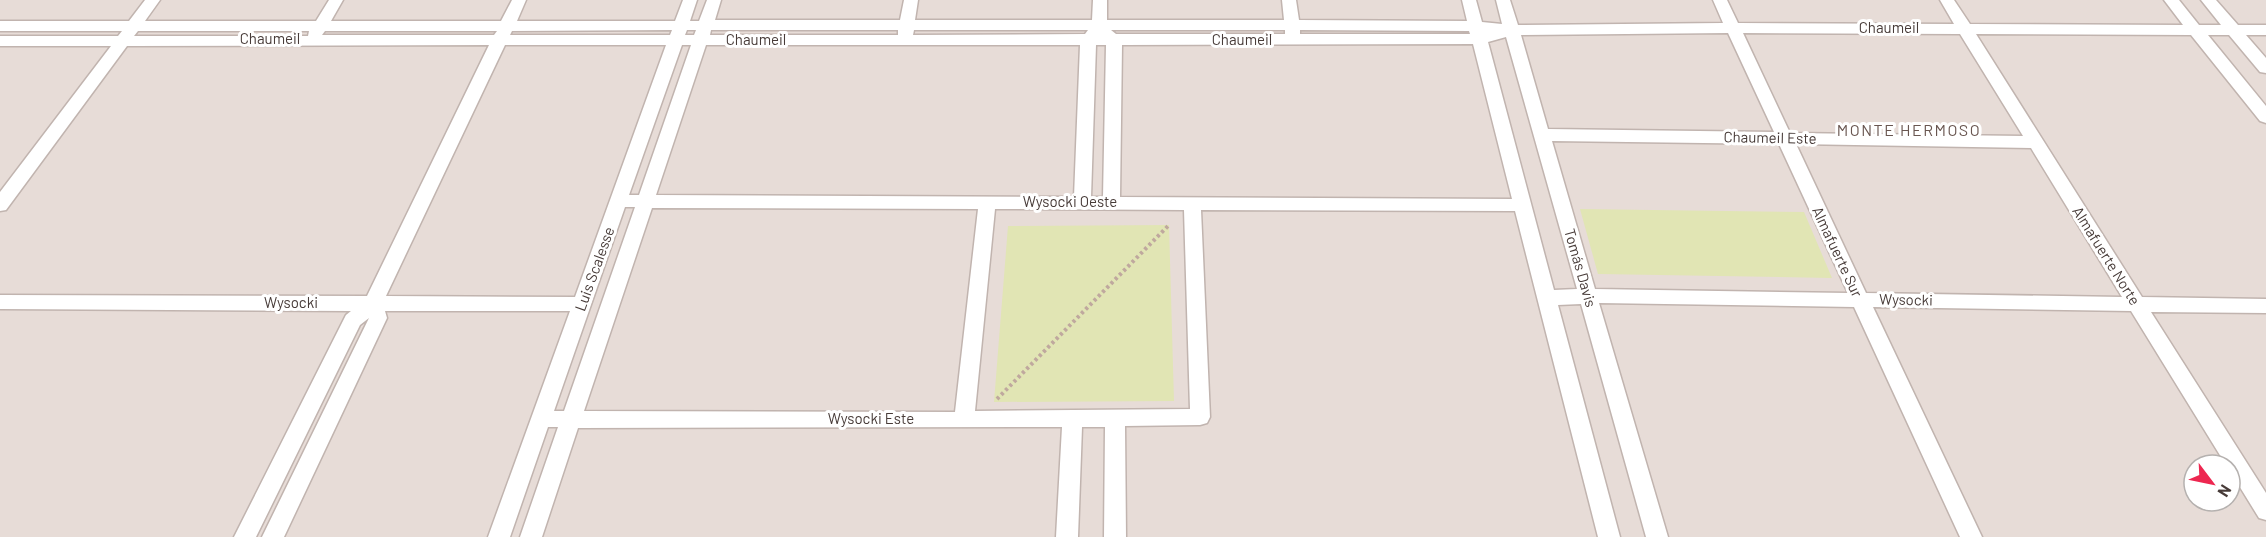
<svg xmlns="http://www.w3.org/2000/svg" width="2266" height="537" font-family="Barlow,sans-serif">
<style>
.residential{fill:#e7dcd7;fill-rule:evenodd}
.green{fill:#e1e5b4}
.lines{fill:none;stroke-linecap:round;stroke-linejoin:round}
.minor-casing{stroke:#c1b4af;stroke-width:3}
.path{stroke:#bfa89e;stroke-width:4;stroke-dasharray:3 3;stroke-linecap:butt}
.minor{fill:#fff;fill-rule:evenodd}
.labels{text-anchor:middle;stroke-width:6;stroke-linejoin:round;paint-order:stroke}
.street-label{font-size:15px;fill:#473b38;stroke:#fff}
.neighbourhood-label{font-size:16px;letter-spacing:1.5px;fill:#695650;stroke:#fff}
</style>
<rect width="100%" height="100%" fill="#f3ede9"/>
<path class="residential" d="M0,0h2266v537h-2266zM2194,465h36v36h-36z"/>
<path class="green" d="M1580,209l224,3 28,66 -234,-4z
M1169,225l5,176 -180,1 14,-176z"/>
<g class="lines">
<g class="minor-casing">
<path id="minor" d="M145,0h15l-15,21h171l13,-21h14l-12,21h170l11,-21h14l-9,21h158l8,-21h14l-7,21h9l8,-21h14l-6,20h185l4,-20h14l-3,20h177l1,-20h14v20h177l-2,-20h14l3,20 168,1 -5,-21h14l6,22 20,2 -6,-24h14l8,25 205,-2 -10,-23h14l11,23 216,1 -14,-24h14l16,24 213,1 -19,-25h15l20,25h22l-20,-25h15l22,25h28v10h-20l20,23v15l-6,-1 -31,-37h-21l58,71v17l-6,-2 -69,-86 -215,-1 166,263 124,2v14l-115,-1 115,181v27l-7,-2 -29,-47v-6h-4l-95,-154 -258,-4 109,230h-22l-106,-230 -255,-4 69,234h-22l-65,-233 -23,1 62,232h-22l-83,-326 -314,-1 9,207 -3,6 -7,2 -75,1 1,111h-22l1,-110h-23l-4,110h-22l6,-110 -484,1 -36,109h-22l38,-110h-10l-38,110h-22l82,-226h-185l2,7 -103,219h-22l107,-219 -9,7 -104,212h-22l112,-222 5,-4 -351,-2v-14l367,1 122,-251 -362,1 -121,164 -6,1v-19l111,-146h-111v-10h118l4,-5h-122v-10h129zM672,30l-2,5h-160l2,-4zM687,30h9l-2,5h-9zM711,30h187v5h-188zM914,30h174l-3,4 -172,1zM1111,30h174v4h-169zM1300,30l169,1 1,3h-170zM138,31h171l-1,5h-174zM325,31h172l-3,4h-172zM1728,33l46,99 -226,-3 -27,-94zM1743,33l217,1 63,102 -233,-3zM1506,37l71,252 -23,1 -66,-248zM1473,44l39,155 -392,-2 2,-152zM505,45h161l-91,252 -189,-1zM682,45h9l-52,150h-10zM706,45h374l-6,152 -418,-2zM1096,45h10l-3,152h-12zM1552,141l227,3 69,149 -253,-4zM1796,144l235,4 91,149 -256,-4zM625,207h10l-71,204h-10zM652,208l326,1 -23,203 -371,-1zM995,209l189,1 6,199 -215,2z"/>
</g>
<path class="path" d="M997,399l172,-174"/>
<use href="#minor" class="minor"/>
</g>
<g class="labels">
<g class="street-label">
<text x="1889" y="33">Chaumeil</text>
<text x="270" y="44">Chaumeil</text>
<text x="756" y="45">Chaumeil</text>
<text x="1242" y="45">Chaumeil</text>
<text transform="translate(1770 138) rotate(1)" y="5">Chaumeil Este</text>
<text x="1070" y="207">Wysocki Oeste</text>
<text transform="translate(1837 252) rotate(65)" y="5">Almafuerte Sur</text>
<text transform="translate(2106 256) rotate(58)" y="5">Almafuerte Norte</text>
<text transform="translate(1580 268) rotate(74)" y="5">Tomás Davis</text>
<text transform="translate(595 269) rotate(-70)" y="5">Luis Scalesse</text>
<text transform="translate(1906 300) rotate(1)" y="5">Wysocki</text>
<text x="291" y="308">Wysocki</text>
<text x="871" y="424">Wysocki Este</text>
</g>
<g class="neighbourhood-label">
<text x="1909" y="136">MONTE HERMOSO</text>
</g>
</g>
<g transform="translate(2212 483) rotate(122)"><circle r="28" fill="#ffffff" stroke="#b5b1af" stroke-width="1.5"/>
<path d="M0-4.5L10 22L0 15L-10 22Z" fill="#ed2750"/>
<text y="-9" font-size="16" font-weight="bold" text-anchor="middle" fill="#473b38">N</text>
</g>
</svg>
